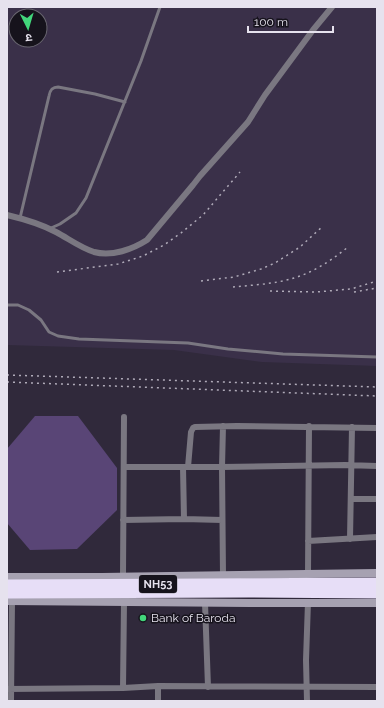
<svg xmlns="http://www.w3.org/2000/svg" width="384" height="708" font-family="Raleway,'Noto Sans Devanagari',sans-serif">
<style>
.built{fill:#3a3049;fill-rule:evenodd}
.green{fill:#594576}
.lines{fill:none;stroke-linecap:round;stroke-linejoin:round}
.lane{stroke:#7a7781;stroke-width:3}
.street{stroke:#7a7781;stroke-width:6}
.secondary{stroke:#a6a1b1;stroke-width:8}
.highway{stroke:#e7def7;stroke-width:11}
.rail{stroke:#b0abb9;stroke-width:1.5;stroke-dasharray:2 4;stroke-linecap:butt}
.poi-dot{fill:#42d77b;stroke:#16131c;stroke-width:1.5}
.labels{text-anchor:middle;stroke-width:3;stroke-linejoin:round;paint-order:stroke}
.shield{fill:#16131c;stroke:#a8a4af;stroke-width:1}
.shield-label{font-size:11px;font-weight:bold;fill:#e6e2ee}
.poi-label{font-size:12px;fill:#e6e2ee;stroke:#16131c;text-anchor:start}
</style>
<rect width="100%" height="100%" fill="#30293b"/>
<path class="built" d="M7,7h370v359l-115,-4 -88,-12 -167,-5zM16,16h24v24h-24z"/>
<path class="green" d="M35,416h43l39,52v42l-40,39 -47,1 -23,-27v-74z"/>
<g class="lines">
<path class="lane" d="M20,218l29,-122c1,-6 3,-9 9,-9l37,7 30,8
M51,228l9,-4 16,-11 10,-15 55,-137 19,-54
M7,305h11l11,5 12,10 8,12 9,4 21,3 109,4 40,6 55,5 94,3"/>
<path class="street" d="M7,215c17,4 34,9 49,17 13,7 25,16 38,20 18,5 39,-3 53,-12l46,-55 7,-9 48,-54 17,-27 48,-65 19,-23
M124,467h98l123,-2 32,1
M183,467l1,52
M188,467l3,-35 2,-4 2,-1 42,-1 140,2
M351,499h26
M123,520l61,-1 38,1
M350,539l2,-112
M308,541l69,-4
M308,574l1,-148
M223,575l-1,-108 1,-41
M123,576l1,-159
M205,603l3,84
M158,686v15
M123,688l1,-86
M7,689l116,-1 35,-2 219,1
M11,701l1,-100
M307,701l-1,-41 2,-58"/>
<path class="secondary" d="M7,577h95l275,-4
M7,601l242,2h128"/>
<path class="highway" d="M7,585l370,-2
M7,593l241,-1 129,1"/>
<path class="rail" d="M57,272l61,-8 25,-8 21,-11 17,-12 22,-18 37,-43
M201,281l33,-4 27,-8 14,-6 25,-16 23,-21
M233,287c20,-2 42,-3 61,-9 20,-6 38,-18 54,-31
M270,291l46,1 35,-3 26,-8
M354,292l23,-4
M7,375l370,12
M7,382l370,14"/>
</g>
<circle class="poi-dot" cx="143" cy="618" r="4"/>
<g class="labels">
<rect class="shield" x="139" y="575" width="38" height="18" rx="3"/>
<g class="shield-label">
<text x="158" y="588">NH53</text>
</g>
<g class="poi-label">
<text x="151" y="622">Bank of Baroda</text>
</g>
</g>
<rect width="384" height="708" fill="none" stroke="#e6e2ee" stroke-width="16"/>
<g transform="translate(28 28) rotate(175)"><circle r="19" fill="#16131c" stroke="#696670"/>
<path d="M0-3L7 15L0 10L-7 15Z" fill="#42d77b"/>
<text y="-6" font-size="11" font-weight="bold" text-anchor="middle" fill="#e6e2ee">उ</text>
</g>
<path d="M248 26v6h85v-6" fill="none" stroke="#e6e2ee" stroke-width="2"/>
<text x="254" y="26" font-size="12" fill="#e6e2ee" stroke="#16131c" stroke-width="3" paint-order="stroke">100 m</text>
</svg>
